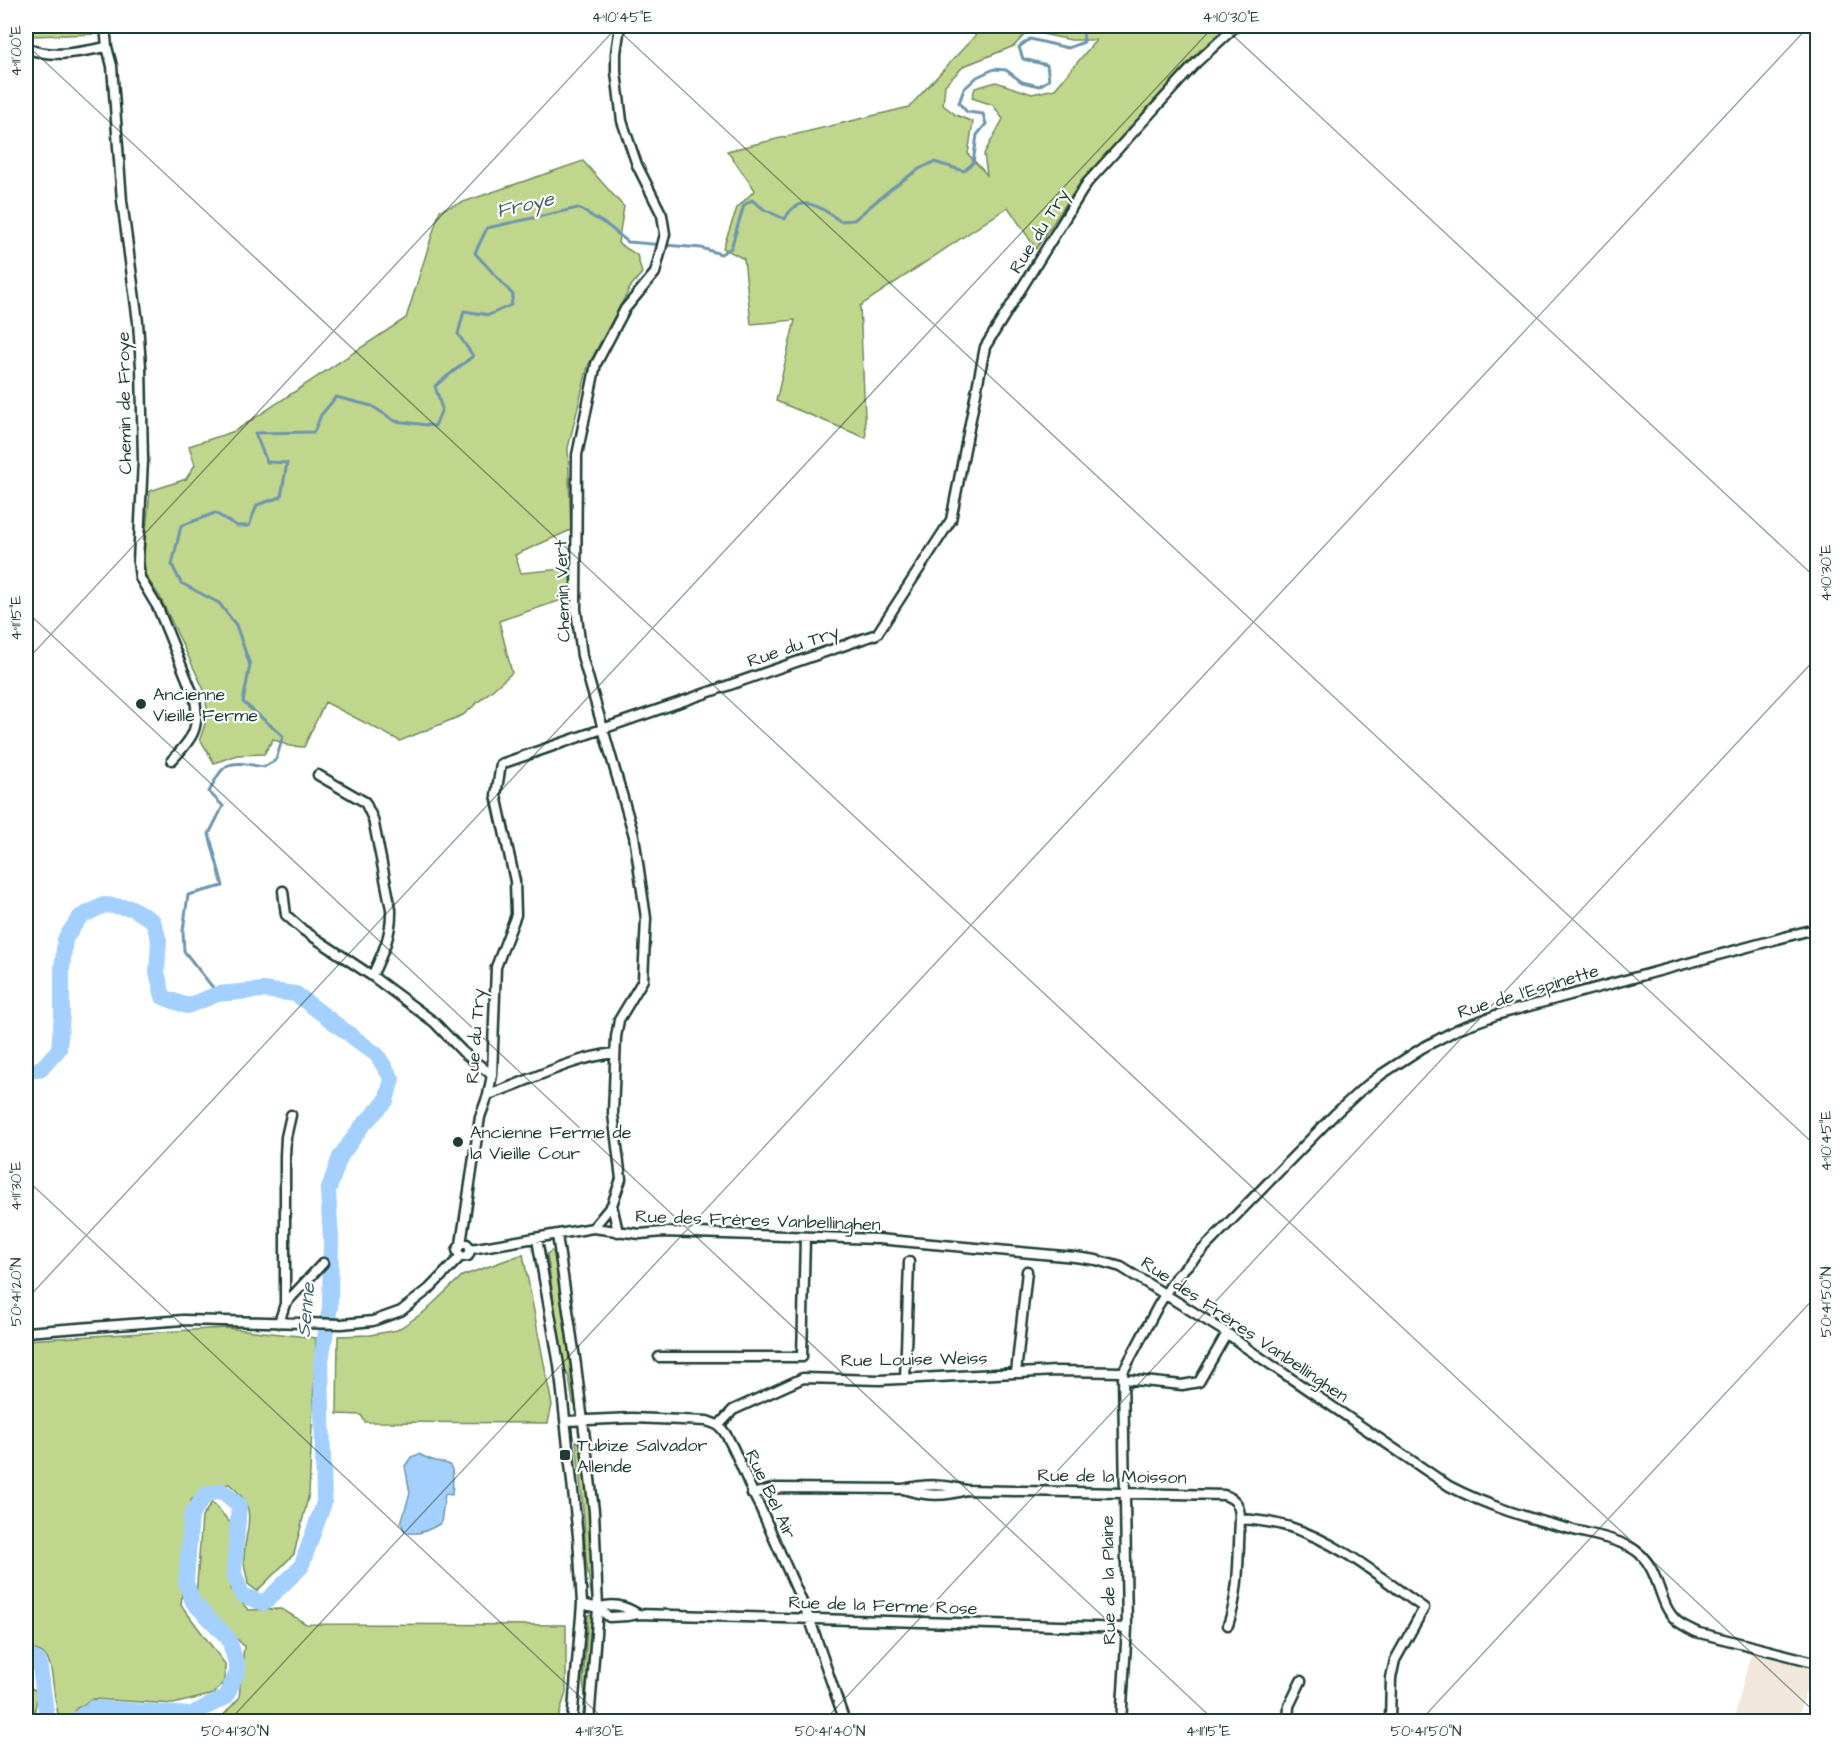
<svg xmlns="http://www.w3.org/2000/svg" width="1843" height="1747" font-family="'Architects Daughter',sans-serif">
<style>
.built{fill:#f2e7db}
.green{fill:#c0d68c;stroke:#708a60;stroke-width:1.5;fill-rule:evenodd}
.water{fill:#a3d0fe;stroke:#6e95ad;stroke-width:1.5}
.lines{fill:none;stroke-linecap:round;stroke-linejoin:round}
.stream{stroke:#6e95ad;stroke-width:3}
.river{stroke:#a3d0fe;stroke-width:16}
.street-casing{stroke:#1f3d34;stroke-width:13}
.street{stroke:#fff;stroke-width:8}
.ticks{fill:none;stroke:#1f3d34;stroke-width:1.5;stroke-opacity:0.45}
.poi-dot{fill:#1f3d34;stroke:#fff;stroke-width:2}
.labels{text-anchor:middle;stroke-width:4.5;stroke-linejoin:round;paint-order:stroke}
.street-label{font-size:18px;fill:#1f3d34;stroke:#fff}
.poi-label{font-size:18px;fill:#1f3d34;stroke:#fff;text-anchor:start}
.water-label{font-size:20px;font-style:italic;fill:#406266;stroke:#fff}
.neatline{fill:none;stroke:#1f3d34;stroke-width:2}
.ticks-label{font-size:15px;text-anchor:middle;fill:#1f3d34}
</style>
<rect width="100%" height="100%" fill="#fff"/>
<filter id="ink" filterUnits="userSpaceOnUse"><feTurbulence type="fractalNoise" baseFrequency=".0167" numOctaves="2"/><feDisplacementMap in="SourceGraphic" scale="12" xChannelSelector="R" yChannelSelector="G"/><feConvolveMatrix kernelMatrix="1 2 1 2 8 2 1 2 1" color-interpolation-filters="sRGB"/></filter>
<g filter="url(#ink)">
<path class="built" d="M1752,1649l60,17 -14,55 -65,1z"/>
<path class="green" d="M28,26h70l1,8 -68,2z
M984,26h242l1,1 -30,26 -117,130 -44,66 -28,-42 -148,99 6,132 -90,-37 19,-81 -44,4 -7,-65 -21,-11 14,-40 18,-18 -28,-39 182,-44zM1028,31l43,9h25l-41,49 -23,5 -36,-12 -21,6 -3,10 21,7 10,14 -19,35 3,21 -19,-21 5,-32 -17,-7 -13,-10 2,-20 19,-19 50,-20z
M583,161l41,46 -6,36 19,12 5,18 -11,13 -43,80 -20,82 3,82 -56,25 6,18 51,-5 -1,29 -72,24 13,52 -49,42 -63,26 -75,-39 -21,45 -15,-1 -16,-7 -9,15 -27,1 -23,8 -14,-24 8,-24 -4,-25 -44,-93 -15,-22 -1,-23 6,-61 36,-12 9,-14 -6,-19 46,-15 171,-113 34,-108z
M551,1251l3,2 22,153 -3,-3 -4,-26 -6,-12 -16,-111z
M523,1254l29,151 -4,18 -183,-1 -4,-7 -24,-1 1,-78 32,-1 27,-5 27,-18 38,-36z
M226,1328l90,10 -7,156 -15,60 -37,37 -9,-7c-1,-8 -4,-16 -4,-24 0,-33 18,-50 -15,-76l-14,2 -24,14 -10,105 44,59v16l-11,14 -41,10 -80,-5 -16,9 -5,8 -13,3c-2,-10 -4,-19 -5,-29 -3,-18 -1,-43 -28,-40v-310z
M576,1441l5,2 10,76 4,81 -3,-1 -6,-39 -2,-42z
M212,1502l22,25 -3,62 17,21 34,-1 24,15 260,1v68l-9,28h-343l5,-1 20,-22 5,-52 -48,-49 6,-80z
M590,1614l4,3 -9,104h-3l3,-25 -2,-15 5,-65z
M26,1685l12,7 -5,29h-7z"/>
<path class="water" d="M419,1454c28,17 37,-4 33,41l-7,-1 -4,29c-11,7 -24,13 -36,9l-4,-9 9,-30 -5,-27 6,-9z"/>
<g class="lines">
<path class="stream" d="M218,994l-34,-43 -1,-20 5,-36 35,-9 -14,-52 14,-28 -14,-14c16,-33 20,-31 55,-25l12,-7 7,-24 -40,-34 7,-37 -14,-40 -17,-22 -38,-20 -9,-18 9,-39 34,-13 22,13h12l8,-21 24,-8 6,-34 -20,-1 -12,-29 59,-1 7,-17 15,-18 36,9 23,15 40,5 7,-17 -7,-23 38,-30 -15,-22 6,-23 25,4 22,-10 2,-10 -38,-42 12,-25 91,-20 29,17 21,17 73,6 20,6 10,-6 13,-43 8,-5 13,10 20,9c2,-4 6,-10 10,-12 14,-10 34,6 45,14l14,-1 38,-32 27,-19 15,-7 30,9 9,-8 4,-28 9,-11 -3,-10 -16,-2 -8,-9 5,-14 13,-12 17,-8 12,1 16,12 17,4 10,-6 -2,-15 -24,-6 -4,-12 11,-8 38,9 16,-6 -1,-13 -3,-3"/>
<path class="river" d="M26,1071l15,-2 18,-20 3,-35v-44l3,-31 15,-22 24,-12 28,3 21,13 6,19 -2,32 6,25 24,9 31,-12 45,-4 33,4 81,61 15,24 -6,22 -24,25 -22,31 -12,34 3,48 -1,68 -9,54 3,142 -23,64 -37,36 -22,-8 -8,-22 5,-68 -17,-14 -16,3 -15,21 -5,68 7,19 36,37 9,31 -12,27 -36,18 -97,-7 -20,14
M26,1655l13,6 8,57 6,4"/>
<g class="street-casing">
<path id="street" d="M105,26l2,21 5,19 10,135 16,121 3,45 2,93 -5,102 2,16 18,30 37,91c5,30 -3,40 -23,61
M26,48c26,11 54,4 81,-1
M318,775l47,27 8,17 18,90c1,25 -8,44 -19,67
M283,891l3,24 17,15 69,46 62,46 29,30 29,23
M488,1095c42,-14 82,-37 127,-42
M612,1205l6,27
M593,1228l19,-23 9,-26 -8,-65 3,-77 3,-17 24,-40 3,-62 -12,-82 -52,-180 -6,-47 1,-154 19,-91 29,-55 30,-36 10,-39 -3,-19 -25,-50 -15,-44 -6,-49v-19l4,-27
M557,1235l19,130 18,146 4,97 -9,114
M537,1239l22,126 19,171 4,68 -10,118
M461,1244h6l4,5 122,-21 47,6 23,-2 215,7 197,18 21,3 25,7 106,66 18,14 204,139c38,20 79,32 121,43 21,6 46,9 65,21 26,18 22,53 41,70 5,5 13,8 20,12l122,31
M460,1257l-3,-7 4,-6 19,-127 8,-22 4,-20 4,-108 20,-52 -1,-34 -19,-86 5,-31 376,-130 74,-114 34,-173 102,-164 110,-121 39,-36
M285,1304l38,-41
M279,1323l6,-19v-148l1,-19 5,-22
M26,1332l157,-12 159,4 31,-3 28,-10 28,-22 31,-32 8,-1 3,-7
M659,1357h143l3,-119
M1016,1373l11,-102
M905,1379l4,-117
M1124,1379l58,6 17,-3 28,-49
M566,1421l66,-3 75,3c5,2 10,3 13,6 12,10 29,62 40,80l50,113 35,102
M719,1425l14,-15 70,-32 77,2 176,-9 67,1
M966,1490l258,5c12,4 16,10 16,24 17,1 33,3 50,8 50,16 91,51 134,81l-29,52 -4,18 -1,44
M752,1494l24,-6 127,1c23,-5 41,-5 63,1 -22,7 -41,6 -63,-1
M582,1604l16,4 11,9 18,-1 11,-2c-14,-8 -25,-12 -40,-6
M638,1614l489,14
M1228,1625c12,-34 10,-71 12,-106
M1121,1722l6,-94 -4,-256 35,-66 17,-28 160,-164 25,-23 22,-17 40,-26 38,-20 36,-13 322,-87
M1288,1722l1,-16 12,-25"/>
</g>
<use href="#street" class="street"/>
</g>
</g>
<path class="ticks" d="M614,26l1204,1122M1223,26l595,554M26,44l1792,1671M26,611l1190,1111M26,661l592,-635M26,1179l581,543M26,1300l1188,-1274M228,1722l1581,-1696M823,1722l995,-1066M1419,1722l399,-428"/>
<g class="poi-dot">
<circle cx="141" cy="704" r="6"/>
<circle cx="458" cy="1142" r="6"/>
<rect x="559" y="1449" width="12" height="12" rx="3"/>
</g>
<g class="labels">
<g class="street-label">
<text transform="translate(1039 231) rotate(-58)" y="6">Rue du Try</text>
<text transform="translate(124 403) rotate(-91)" y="6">Chemin de Froye</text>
<text transform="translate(562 591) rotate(-92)" y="6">Chemin Vert</text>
<text transform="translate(793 646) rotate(-19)" y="6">Rue du Try</text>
<text transform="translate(1528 991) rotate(-17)" y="6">Rue de l'Espinette</text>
<text transform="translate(475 1036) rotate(-86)" y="6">Rue du Try</text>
<text transform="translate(758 1220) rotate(2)" y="6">Rue des Frères Vanbellinghen</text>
<text transform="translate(1245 1329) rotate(34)" y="6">Rue des Frères Vanbellinghen</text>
<text transform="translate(914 1359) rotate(-1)" y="6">Rue Louise Weiss</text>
<text transform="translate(1112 1476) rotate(1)" y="6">Rue de la Moisson</text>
<text transform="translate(771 1494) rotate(65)" y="6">Rue Bel Air</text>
<text transform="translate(1108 1580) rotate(-91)" y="6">Rue de la Plaine</text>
<text transform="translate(883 1605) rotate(2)" y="6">Rue de la Ferme Rose</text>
</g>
<g class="poi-label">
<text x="153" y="700">Ancienne<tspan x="153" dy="21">Vieille Ferme</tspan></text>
<text x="470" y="1138">Ancienne Ferme de<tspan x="470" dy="21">la Vieille Cour</tspan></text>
<text x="577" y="1451">Tubize Salvador<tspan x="577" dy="21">Allende</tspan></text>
</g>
<g class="water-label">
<text transform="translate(525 204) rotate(-13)" y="7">Froye</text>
<text transform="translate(305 1310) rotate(-85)" y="7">Senne</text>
</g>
</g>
<rect width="1843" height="1747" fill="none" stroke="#fff" stroke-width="66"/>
<rect x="33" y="33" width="1777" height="1681" class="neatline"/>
<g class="ticks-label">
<text x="622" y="22">4°10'45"E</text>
<text x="1231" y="22">4°10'30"E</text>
<text transform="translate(16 51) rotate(-90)" y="5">4°11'00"E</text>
<text transform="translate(1826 573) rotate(-90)" y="5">4°10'30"E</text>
<text transform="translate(16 618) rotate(-90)" y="5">4°11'15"E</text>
<text transform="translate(1826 1141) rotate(-90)" y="5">4°10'45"E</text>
<text transform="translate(16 1186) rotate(-90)" y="5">4°11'30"E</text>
<text transform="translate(16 1292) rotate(-90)" y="5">50°41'20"N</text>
<text transform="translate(1826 1302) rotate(-90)" y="5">50°41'50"N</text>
<text x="235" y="1736">50°41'30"N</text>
<text x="599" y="1736">4°11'30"E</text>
<text x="830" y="1736">50°41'40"N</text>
<text x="1208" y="1736">4°11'15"E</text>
<text x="1426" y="1736">50°41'50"N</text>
</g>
</svg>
